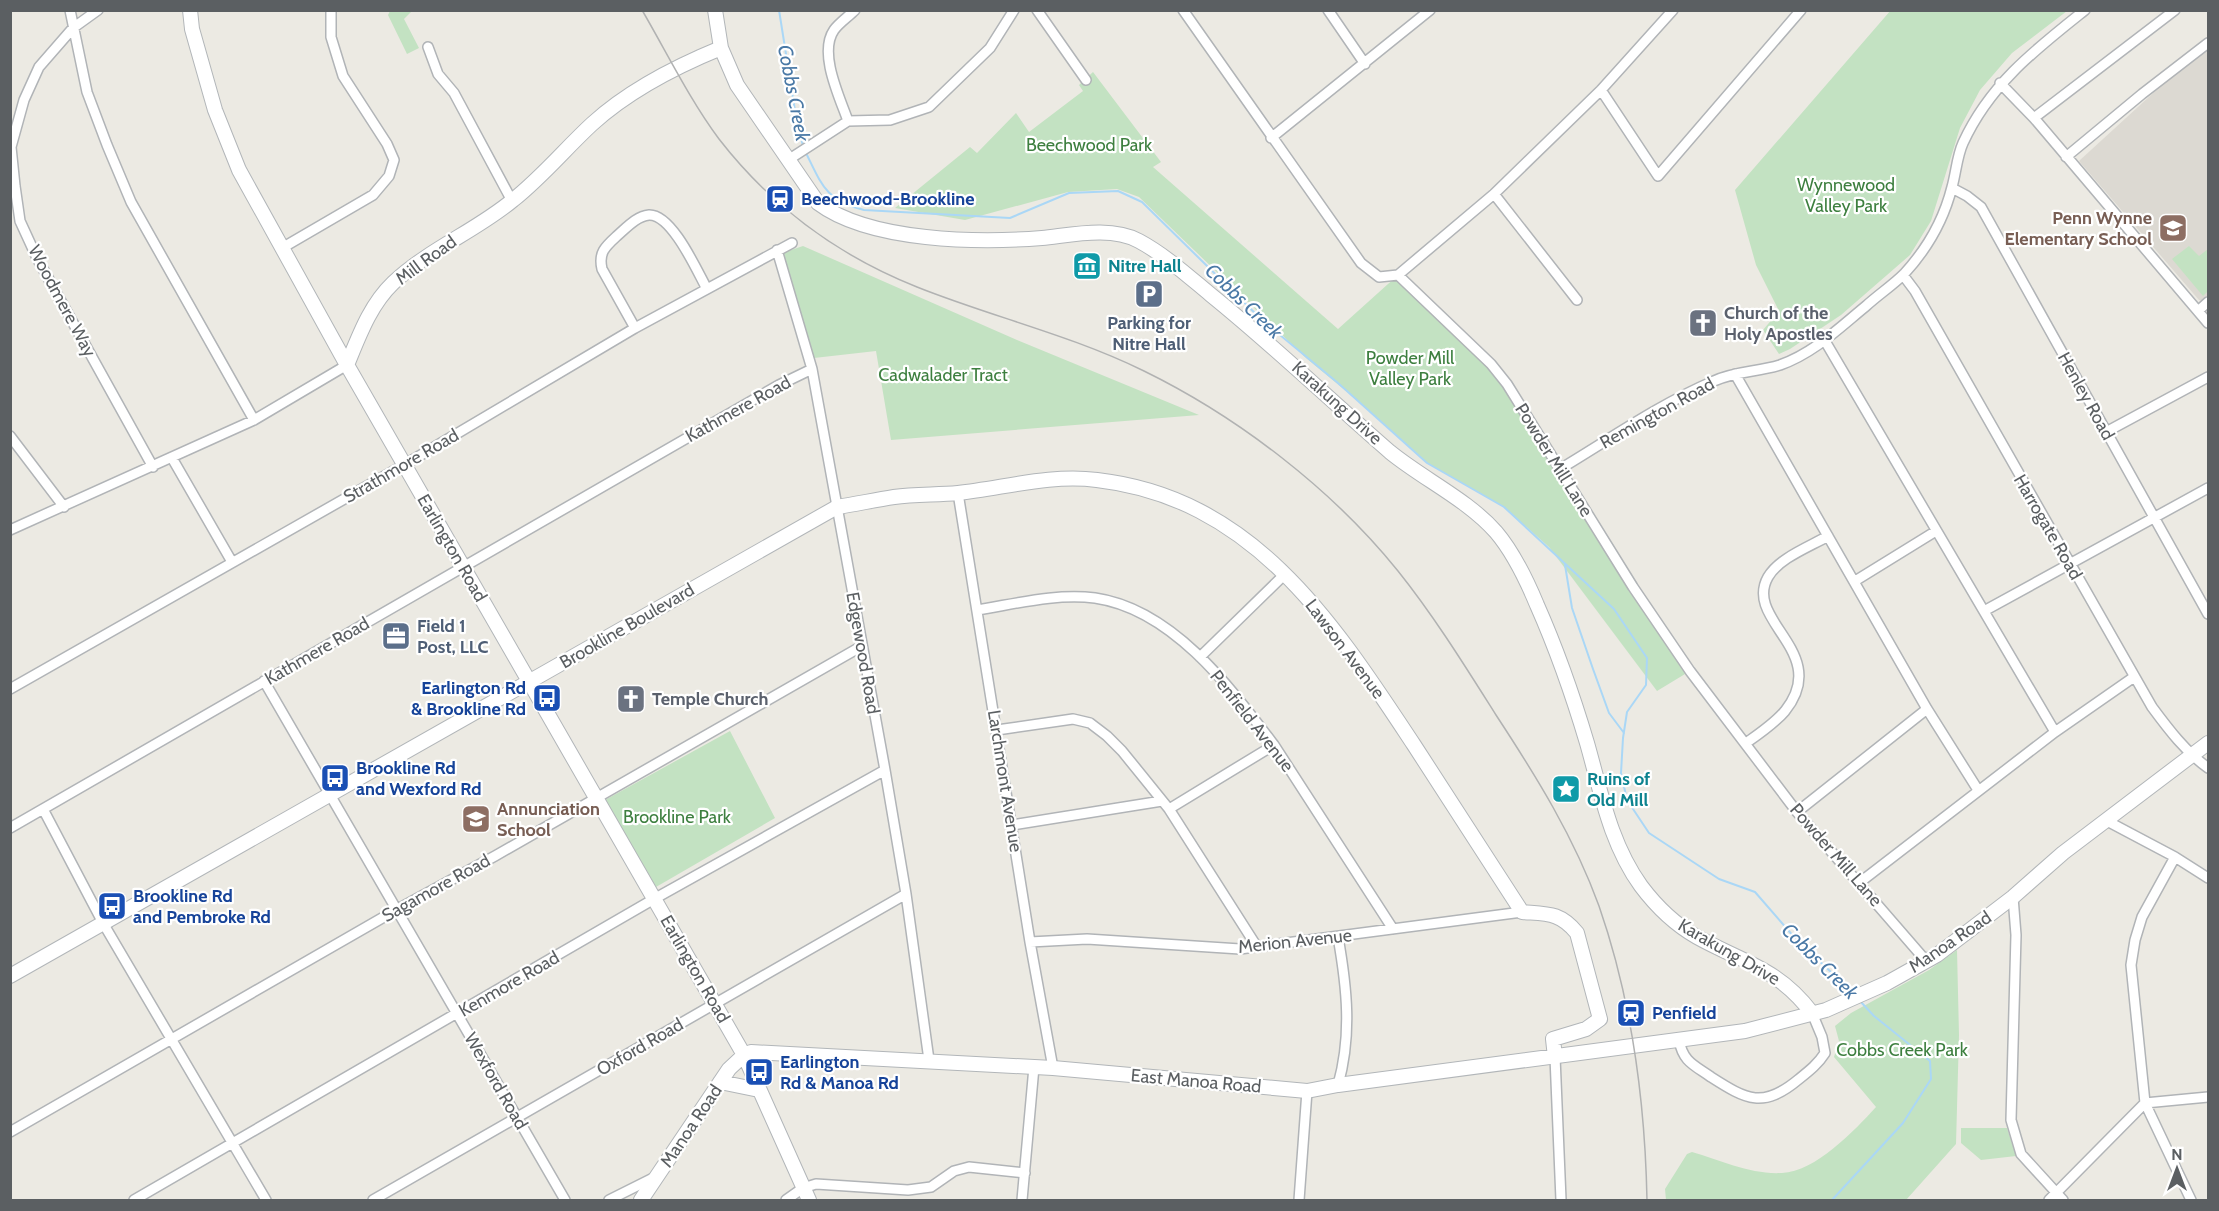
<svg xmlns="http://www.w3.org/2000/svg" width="2219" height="1211" font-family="Cabin,sans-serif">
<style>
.education{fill:#dcd9d2}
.green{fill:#c3e2c2}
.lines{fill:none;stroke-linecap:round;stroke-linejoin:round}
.stream{stroke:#aad7f6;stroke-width:2}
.street-casing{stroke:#b1b4b7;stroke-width:12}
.secondary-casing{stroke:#b2b6b9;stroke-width:16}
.street{stroke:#fff;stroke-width:9}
.secondary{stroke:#fff;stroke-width:14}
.tram{stroke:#b1b2b2;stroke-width:1.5}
.labels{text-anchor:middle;stroke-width:4.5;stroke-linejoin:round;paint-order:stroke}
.park-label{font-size:18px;fill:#3d7f3f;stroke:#fff}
.transit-label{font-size:18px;font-weight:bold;fill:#164399;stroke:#fff;text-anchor:start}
.education-label{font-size:18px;font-weight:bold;fill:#785e54;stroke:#fff;text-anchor:end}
.street-label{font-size:18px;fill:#5b5f62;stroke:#fff}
.culture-label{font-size:18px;font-weight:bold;fill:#0d838f;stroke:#fff;text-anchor:start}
.worship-label{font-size:18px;font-weight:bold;fill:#5b616d;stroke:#fff;text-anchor:start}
.service-label{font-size:18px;font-weight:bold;fill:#4e5e75;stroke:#fff}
.water-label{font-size:20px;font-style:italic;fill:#4a79a6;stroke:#fff}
</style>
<rect width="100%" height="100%" fill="#eceae3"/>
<path class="education" d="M2208,47v248l-6,6 -3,-1 -120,-139 95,-87z"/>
<path class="green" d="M1891,10l176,1 -55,42 -32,37 -20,38 -29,93 -21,34 -69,60 -51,34 -11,5 -16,-24 16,-19 -23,-46 -21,-75z
M390,11h22l-8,8 15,29 -12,6 -19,-39z
M1093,72l68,90 -8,5 185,162 60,-54 93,89 199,307 -33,20 -108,-144 -45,-40 -77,-44 -69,-62 -52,-43 -167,-161 -22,-8 -49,3 -103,28 -70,-12 75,-61 7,6 39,-40 13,19 54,-41 -4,-6z
M803,246l214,94 182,75 -308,25 -15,-89 -62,7 -32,-105z
M2189,246l10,10 9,-7v42l-5,5 -31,-37z
M730,731l45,87 -119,69 -51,-87z
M1957,950l2,85 -3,109 -50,56h-240l-1,-11 22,-35 5,-2c28,8 60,23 90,21 33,-1 73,-43 94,-66l-42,-50 5,-16 -4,-15 16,-13 78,-43z
M1961,1128h46l9,28 -35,4 -20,-17z"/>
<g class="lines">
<path class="stream" d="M779,10l17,107 7,29
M805,151c17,34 20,49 59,59l146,8 59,-25 49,-2 24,11 121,119 75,62 89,80 77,44 110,102 33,49 -1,27 -19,27 -4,26 -2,35 6,27 22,33 70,46 36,13 39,45 58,55
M1565,565l7,43 21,61 16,44 15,20
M1832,1200l71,-77 28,-44 -1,-18 -56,-45 -14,-15"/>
<g class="street-casing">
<path id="street" d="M70,10l17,82 20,53 24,57 123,218
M98,10l-25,18 -34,39 -15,33 -13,47 4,39 5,35 17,37 116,209
M1037,10l49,70
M1183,10l178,253 18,14 19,-2
M1328,10l37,54
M428,47l10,27 16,19 58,108
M2000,83l34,35 174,205
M1601,90l57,86 143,-166
M2034,118l141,-108
M848,121l42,-1 39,-13 61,-59 24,-38
M848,121c-8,-23 -30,-68 -14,-91 5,-7 14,-13 21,-20
M1271,138l159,-128
M2066,157l76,-63 66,-51
M788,160l60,-39
M1952,188l15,8 14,11 227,407
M1494,194l83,106
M282,248l91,-53 16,-19 5,-16 -7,-16 -44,-68 -12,-39v-27
M777,250l35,119 73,401 21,124 23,166
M1398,275l93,89 16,20 126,203 57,84 107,141 130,150
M1398,275l96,-81 107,-104 72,-80
M1903,275l12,16 237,416c17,23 33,44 56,61
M2198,311l10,-9
M635,328l-33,-59c-4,-17 4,-23 16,-34 9,-8 19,-19 31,-20 23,-1 48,56 58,74
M1825,341l230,391
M1735,374l192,335 51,81
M2106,432l102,-55
M10,436l54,71
M172,458l60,104
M1560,469c50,-30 100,-65 154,-88 21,-10 44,-9 66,-16 34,-12 59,-37 86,-59 12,-11 27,-21 38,-32 23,-25 40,-55 48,-87 4,-14 5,-31 11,-44 27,-59 73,-94 122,-133
M958,493l72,449 23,126
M10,530l244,-110 93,-55
M1855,581l81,-50
M977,610c38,-6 79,-17 118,-12 77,11 135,89 179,147l119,184
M1984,611l224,-123
M1200,657l85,-83
M264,681l301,519
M10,689l394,-224 231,-137 157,-85
M997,730l76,-11 17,4 17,13 15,15 47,58 88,138
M1746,743c13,-9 28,-19 39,-32 47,-59 -42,-90 -17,-134 11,-19 41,-30 60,-41
M43,809l60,114 163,277
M1169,809l105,-64
M1797,812l130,-103
M2107,821l68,36 33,21
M1012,825l150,-24
M10,828l769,-443 33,-16
M2175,857l-33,60 -7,23 -4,25 14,138 46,97
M1859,883l196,-151 79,-55
M2013,897l3,38 -5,185 10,34 42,46
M1030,942l57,-3 153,10 282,-37
M1679,1040c4,22 15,25 32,37 36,23 52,32 88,2 10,-8 19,-15 26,-26l-3,-16 -10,-24
M1555,1057l6,143
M1338,1085c14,-50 9,-97 0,-148
M10,1132l386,-222 99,-54 367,-210
M134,1200l520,-301 231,-129
M373,1200l533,-306
M609,1200l46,-23
M786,1200l17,-12 13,-4 92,6 23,-3 23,-16 15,-4 56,6
M1022,1200l12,-133
M1299,1200l8,-109
M2049,1200l96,-97 63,-6"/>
</g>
<g class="secondary-casing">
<path id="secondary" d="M190,10l2,19 23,81 24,60 108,195 397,690 65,145
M715,10l6,38 16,37 81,118c52,39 161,40 224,35 30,-3 69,-12 97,3 26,14 49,35 72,54 62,50 119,105 179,157 33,27 78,48 106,80 17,20 31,49 41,73 20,45 36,91 50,138 14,49 23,100 54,143 15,20 35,39 56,51 47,26 81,31 115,76
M347,365c12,-29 23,-60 46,-82 36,-34 83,-52 120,-83 29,-23 52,-51 79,-76 35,-32 85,-58 129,-76
M10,976l827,-469c19,-3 38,-7 57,-10 21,-3 43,-2 64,-4 46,-5 92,-19 139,-13 157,18 237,144 317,265 36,56 72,112 108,167 25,2 38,0 55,21l23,86 -14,10 -33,10 2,18
M720,1082l39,8
M641,1200l88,-131 15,-14 7,-3 302,16 254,23 31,-6 407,-54 81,-21 61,-27 50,-28 76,-58 50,-44 145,-110"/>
</g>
<use href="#street" class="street"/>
<use href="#secondary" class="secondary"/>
<path class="tram" d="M642,10c25,43 48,90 77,129 52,67 120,117 198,148 75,30 154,48 227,84 94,46 188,118 254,200 36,45 67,95 98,144 40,61 78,122 103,191 33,95 46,194 48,294"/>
</g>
<defs>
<g id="station-square" transform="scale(1.5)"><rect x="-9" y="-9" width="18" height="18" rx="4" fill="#1a4fb4" stroke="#fff"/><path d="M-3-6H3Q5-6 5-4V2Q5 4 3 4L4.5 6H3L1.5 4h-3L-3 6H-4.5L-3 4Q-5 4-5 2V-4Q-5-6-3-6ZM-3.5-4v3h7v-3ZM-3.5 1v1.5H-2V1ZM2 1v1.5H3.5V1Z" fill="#fff"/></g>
<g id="school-square" transform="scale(1.5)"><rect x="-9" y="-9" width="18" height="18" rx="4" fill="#8d6e63" stroke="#fff"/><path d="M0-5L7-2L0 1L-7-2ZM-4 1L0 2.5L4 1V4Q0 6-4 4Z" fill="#fff"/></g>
<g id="museum-square" transform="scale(1.5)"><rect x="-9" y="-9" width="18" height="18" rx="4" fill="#0f9aa8" stroke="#fff"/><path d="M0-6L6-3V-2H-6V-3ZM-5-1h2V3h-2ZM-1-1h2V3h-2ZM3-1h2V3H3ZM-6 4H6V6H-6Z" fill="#fff"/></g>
<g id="parking-square" transform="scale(1.5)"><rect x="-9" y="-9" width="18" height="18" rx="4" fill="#5c6f8a" stroke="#fff"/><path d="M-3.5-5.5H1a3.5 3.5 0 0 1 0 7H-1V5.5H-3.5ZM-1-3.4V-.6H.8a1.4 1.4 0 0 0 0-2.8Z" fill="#fff"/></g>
<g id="church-square" transform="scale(1.5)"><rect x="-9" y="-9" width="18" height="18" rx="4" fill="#6b7280" stroke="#fff"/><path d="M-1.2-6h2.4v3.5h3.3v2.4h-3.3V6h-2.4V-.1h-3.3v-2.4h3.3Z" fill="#fff"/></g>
<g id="office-square" transform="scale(1.5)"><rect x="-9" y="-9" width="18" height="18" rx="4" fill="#5c6f8a" stroke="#fff"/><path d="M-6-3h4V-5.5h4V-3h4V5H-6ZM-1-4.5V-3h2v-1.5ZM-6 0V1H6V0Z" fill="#fff"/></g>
<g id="bus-square" transform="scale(1.5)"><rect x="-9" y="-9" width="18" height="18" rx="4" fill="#1a4fb4" stroke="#fff"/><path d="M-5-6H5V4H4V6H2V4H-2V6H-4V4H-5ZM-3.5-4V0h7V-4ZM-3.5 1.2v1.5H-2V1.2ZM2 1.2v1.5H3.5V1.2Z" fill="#fff"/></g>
<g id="sight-square" transform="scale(1.5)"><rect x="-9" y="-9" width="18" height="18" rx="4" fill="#0f9aa8" stroke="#fff"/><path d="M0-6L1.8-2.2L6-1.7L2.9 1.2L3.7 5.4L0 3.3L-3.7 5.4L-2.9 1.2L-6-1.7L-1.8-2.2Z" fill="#fff"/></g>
</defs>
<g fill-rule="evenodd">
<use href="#station-square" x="780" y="199"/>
<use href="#school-square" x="2173" y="228"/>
<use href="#museum-square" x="1087" y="266"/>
<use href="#parking-square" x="1149" y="294"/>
<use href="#church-square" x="1703" y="323"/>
<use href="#office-square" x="396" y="636"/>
<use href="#bus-square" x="547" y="698"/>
<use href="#church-square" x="631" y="699"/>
<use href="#bus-square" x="335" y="778"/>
<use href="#sight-square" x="1566" y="789"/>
<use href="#school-square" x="476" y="819"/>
<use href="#bus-square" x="112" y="906"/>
<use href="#station-square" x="1631" y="1013"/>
<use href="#bus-square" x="759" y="1072"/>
</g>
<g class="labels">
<g class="park-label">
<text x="1089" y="151">Beechwood Park</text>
<text x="1846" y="191">Wynnewood<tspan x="1846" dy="21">Valley Park</tspan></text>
<text x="1410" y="364">Powder Mill<tspan x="1410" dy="21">Valley Park</tspan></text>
<text x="943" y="381">Cadwalader Tract</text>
<text x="677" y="823">Brookline Park</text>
<text x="1902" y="1056">Cobbs Creek Park</text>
</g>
<g class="transit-label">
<text x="801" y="205">Beechwood-Brookline</text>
<text x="526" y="694" text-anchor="end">Earlington Rd<tspan x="526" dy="21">&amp; Brookline Rd</tspan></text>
<text x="356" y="774">Brookline Rd<tspan x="356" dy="21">and Wexford Rd</tspan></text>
<text x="133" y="902">Brookline Rd<tspan x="133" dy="21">and Pembroke Rd</tspan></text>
<text x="1652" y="1019">Penfield</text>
<text x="780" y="1068">Earlington<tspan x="780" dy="21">Rd &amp; Manoa Rd</tspan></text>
</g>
<g class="education-label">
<text x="2152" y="224">Penn Wynne<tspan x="2152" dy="21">Elementary School</tspan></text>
<text x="497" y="815" text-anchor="start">Annunciation<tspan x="497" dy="21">School</tspan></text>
</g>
<g class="street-label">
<text transform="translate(426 260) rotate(-36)" y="6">Mill Road</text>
<text transform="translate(62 301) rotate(62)" y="6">Woodmere Way</text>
<text transform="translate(2086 396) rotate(61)" y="6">Henley Road</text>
<text transform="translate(1337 403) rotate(42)" y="6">Karakung Drive</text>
<text transform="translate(738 409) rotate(-29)" y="6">Kathmere Road</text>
<text transform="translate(1657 413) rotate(-29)" y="6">Remington Road</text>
<text transform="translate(1554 460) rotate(58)" y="6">Powder Mill Lane</text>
<text transform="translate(401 466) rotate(-30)" y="6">Strathmore Road</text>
<text transform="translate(2048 527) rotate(60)" y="6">Harrogate Road</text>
<text transform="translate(452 548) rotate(60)" y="6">Earlington Road</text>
<text transform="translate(627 626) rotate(-30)" y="6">Brookline Boulevard</text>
<text transform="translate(1345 649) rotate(53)" y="6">Lawson Avenue</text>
<text transform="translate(317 651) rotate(-30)" y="6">Kathmere Road</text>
<text transform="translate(863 653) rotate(80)" y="6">Edgewood Road</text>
<text transform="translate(1252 721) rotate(52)" y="6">Penfield Avenue</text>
<text transform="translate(1005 781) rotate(81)" y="6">Larchmont Avenue</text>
<text transform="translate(1836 855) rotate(49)" y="6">Powder Mill Lane</text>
<text transform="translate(436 888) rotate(-29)" y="6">Sagamore Road</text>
<text transform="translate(1295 941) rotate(-6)" y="6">Merion Avenue</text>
<text transform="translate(1950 942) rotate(-34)" y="6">Manoa Road</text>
<text transform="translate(1729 952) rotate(30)" y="6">Karakung Drive</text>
<text transform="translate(695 969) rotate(60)" y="6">Earlington Road</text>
<text transform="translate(509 984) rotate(-30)" y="6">Kenmore Road</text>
<text transform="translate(640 1047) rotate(-30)" y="6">Oxford Road</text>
<text transform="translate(496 1081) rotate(60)" y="6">Wexford Road</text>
<text transform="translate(1196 1081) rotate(5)" y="6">East Manoa Road</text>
<text transform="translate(691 1126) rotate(-56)" y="6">Manoa Road</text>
</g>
<g class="culture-label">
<text x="1108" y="272">Nitre Hall</text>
<text x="1587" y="785">Ruins of<tspan x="1587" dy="21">Old Mill</tspan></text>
</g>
<g class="worship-label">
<text x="1724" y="319">Church of the<tspan x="1724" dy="21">Holy Apostles</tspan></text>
<text x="652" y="705">Temple Church</text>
</g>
<g class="service-label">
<text x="1149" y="329">Parking for<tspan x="1149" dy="21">Nitre Hall</tspan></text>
<text x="417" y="632" text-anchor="start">Field 1<tspan x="417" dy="21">Post, LLC</tspan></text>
</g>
<g class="water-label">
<text transform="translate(794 93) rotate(79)" y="7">Cobbs Creek</text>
<text transform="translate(1244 301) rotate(44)" y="7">Cobbs Creek</text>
<text transform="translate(1820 961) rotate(45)" y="7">Cobbs Creek</text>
</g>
</g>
<rect width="2219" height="1211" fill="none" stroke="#5b5f62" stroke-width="24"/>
<g transform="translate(2177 1169)" stroke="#ffffff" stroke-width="4.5" paint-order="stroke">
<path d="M0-4.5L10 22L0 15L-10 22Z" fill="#5b5f62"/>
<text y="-9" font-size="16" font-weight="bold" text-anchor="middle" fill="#5b5f62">N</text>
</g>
</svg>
